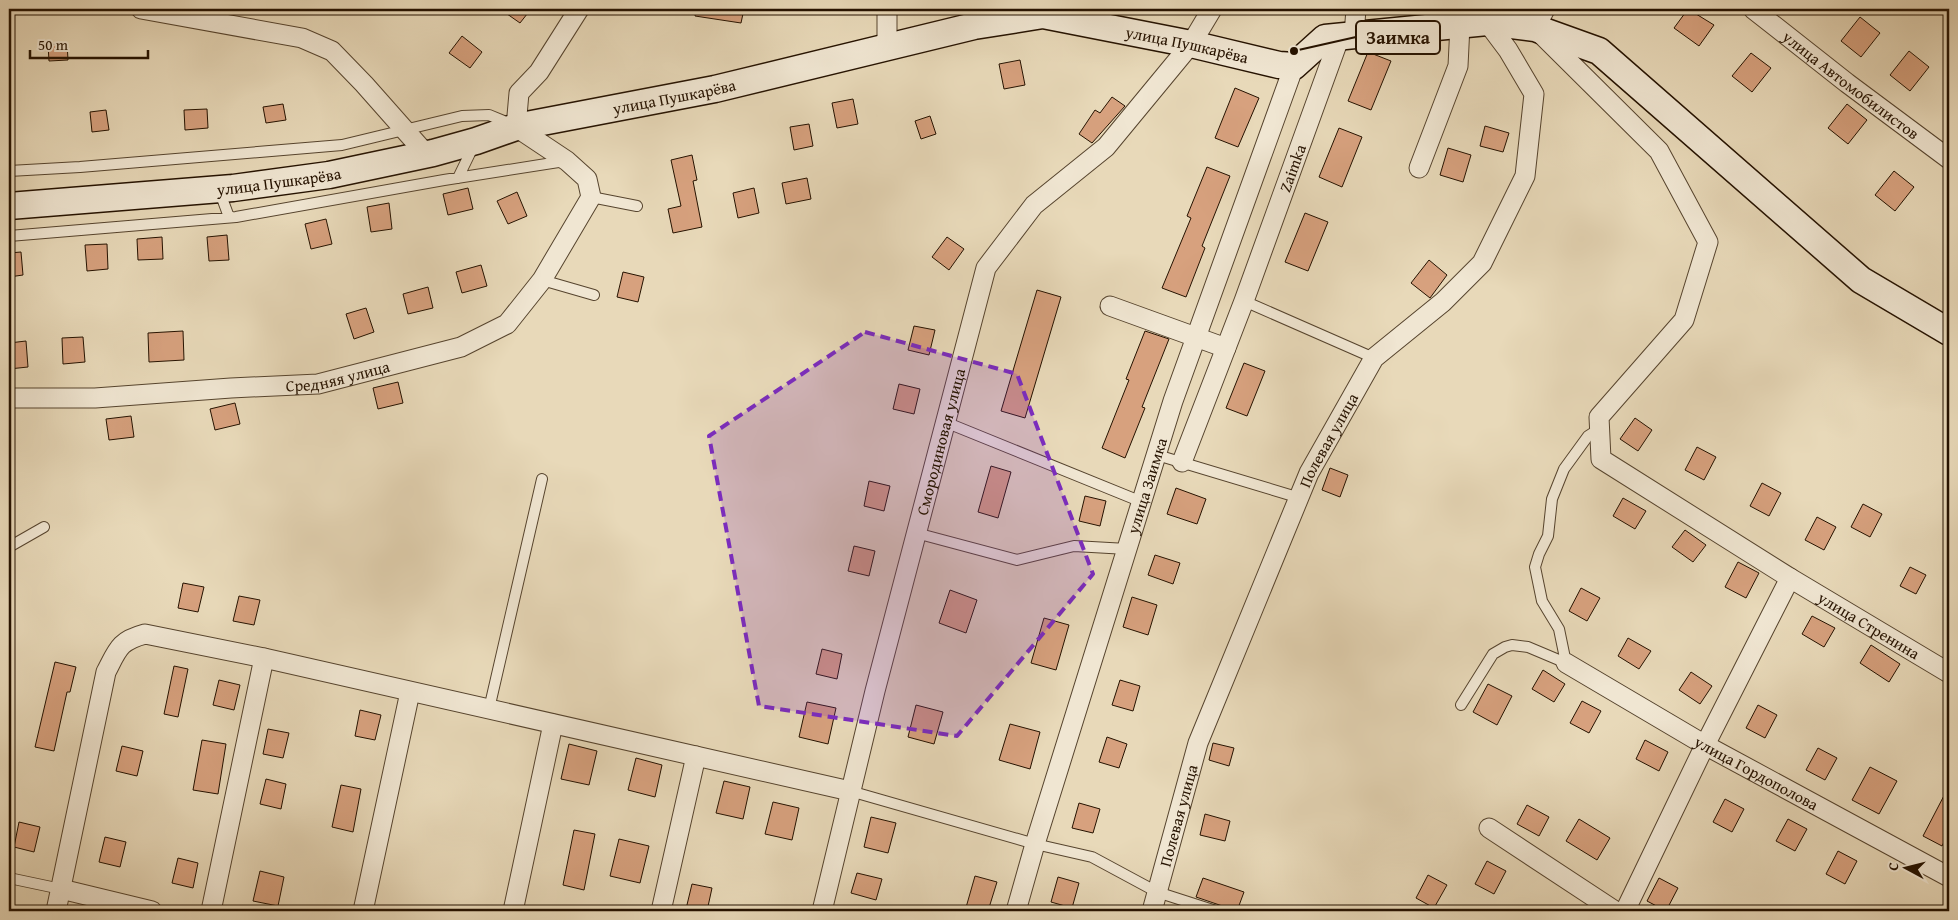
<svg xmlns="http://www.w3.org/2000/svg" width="1958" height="920" font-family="'Gentium Book Plus',serif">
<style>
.building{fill:#d7a17e;stroke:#251200}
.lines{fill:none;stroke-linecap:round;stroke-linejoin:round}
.lane-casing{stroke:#56442e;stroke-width:12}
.street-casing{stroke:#56442e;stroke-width:21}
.secondary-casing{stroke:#251200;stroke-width:29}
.lane{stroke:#f0e6d2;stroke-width:10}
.street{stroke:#f0e6d2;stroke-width:19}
.secondary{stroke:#f0e6d2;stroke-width:26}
.marked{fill:#7b2cbf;fill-opacity:0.2;stroke:#7b2cbf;stroke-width:4;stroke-dasharray:10 6;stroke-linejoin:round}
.labels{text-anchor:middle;stroke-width:5;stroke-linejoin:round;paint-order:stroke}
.street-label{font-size:16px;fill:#251200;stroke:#f0e6d2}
.leader{fill:none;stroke:#251200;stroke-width:2}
.callout-dot{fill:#251200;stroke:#f0e6d2;stroke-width:2}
.callout{fill:#f0e6d2;stroke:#251200;stroke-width:2}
.callout-label{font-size:18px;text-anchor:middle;font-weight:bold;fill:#251200}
</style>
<rect width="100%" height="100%" fill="#e8d9b9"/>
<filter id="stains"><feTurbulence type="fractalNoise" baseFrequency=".004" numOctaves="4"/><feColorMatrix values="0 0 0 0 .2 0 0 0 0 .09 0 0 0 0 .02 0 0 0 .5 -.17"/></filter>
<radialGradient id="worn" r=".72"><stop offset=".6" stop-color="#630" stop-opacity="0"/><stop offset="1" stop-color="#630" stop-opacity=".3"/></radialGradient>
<path class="building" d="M500,9h31l-11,14z
M696,9h48l-3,14 -46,-7z
M1688,9l26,16 -15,21 -25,-18z
M1860,17l20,16 -19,24 -20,-16z
M462,36l20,16 -12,16 -21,-15z
M67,43l1,17 -19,1 -1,-16z
M1909,51l20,16 -19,24 -20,-16z
M1368,52l23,9 -20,49 -23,-9z
M1751,53l20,15 -19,24 -20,-16z
M1020,60l5,25 -21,4 -5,-25z
M1235,88l24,10 -21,49 -23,-9z
M1112,97l13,9 -33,37 -13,-9 16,-24 5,3z
M853,99l5,25 -21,4 -5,-25z
M283,104l3,16 -20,3 -3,-16z
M1847,104l20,16 -19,24 -20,-16z
M207,109l1,19 -23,2 -1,-20z
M106,110l3,20 -17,2 -2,-20z
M930,116l6,18 -15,5 -6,-18z
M809,124l4,22 -19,4 -4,-23z
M1485,126l24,7 -6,19 -23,-6z
M1339,128l23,9 -20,50 -23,-10z
M1448,148l23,7 -8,27 -23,-7z
M692,155l5,25 -4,1 9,46 -29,6 -5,-24 13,-3 -10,-46z
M1207,167l23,9 -28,70 3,2 -19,49 -24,-9 29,-70 -4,-2z
M1894,171l20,16 -19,24 -20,-16z
M807,178l4,21 -25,5 -4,-21z
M468,188l5,21 -25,6 -5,-21z
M754,188l5,25 -21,5 -5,-25z
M517,192l10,24 -19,8 -11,-23z
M389,203l3,26 -21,3 -4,-25z
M1305,213l23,9 -20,49 -23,-9z
M326,219l6,25 -21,5 -6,-25z
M227,235l2,25 -20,1 -2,-24z
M162,237l1,22 -25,1 -1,-21z
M947,237l17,12 -15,21 -17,-13z
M107,244l1,25 -21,2 -2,-26z
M21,252l2,23 -14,2v-24z
M1429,260l18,15 -17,23 -19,-15z
M481,265l6,21 -25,7 -6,-21z
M623,272l21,5 -6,25 -21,-5z
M428,287l5,21 -25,6 -5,-20z
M1037,290l24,7 -36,121 -24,-7z
M366,308l8,24 -20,7 -8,-25z
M914,326l21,4 -6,25 -21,-5z
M183,331l1,29 -35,2 -1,-29z
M1145,331l24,8 -27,68 3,1 -20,50 -23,-10 27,-68 -3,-1z
M83,337l2,25 -22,2 -1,-26z
M26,341l2,26 -19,2v-26z
M1244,363l21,8 -18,45 -21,-8z
M398,382l5,21 -25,6 -5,-21z
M899,384l21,5 -6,25 -21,-5z
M235,403l5,21 -25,6 -5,-21z
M131,416l3,21 -25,3 -3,-21z
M1635,418l17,12 -14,21 -18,-12z
M1697,447l19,10 -12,23 -19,-10z
M991,466l20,6 -13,46 -20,-6z
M1330,468l18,7 -8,22 -18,-7z
M869,481l21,5 -6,25 -20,-5z
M1762,483l19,10 -12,23 -19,-10z
M1176,488l30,11 -9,25 -30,-10z
M1085,496l21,5 -6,25 -21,-5z
M1623,498l23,13 -11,18 -22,-13z
M1863,504l19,10 -12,23 -19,-10z
M1817,517l19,10 -12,23 -19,-10z
M1685,530l21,15 -13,17 -21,-15z
M854,546l21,5 -6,25 -21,-5z
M1155,555l25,8 -7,21 -25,-9z
M1738,562l21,11 -13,25 -21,-11z
M1910,567l16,8 -10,19 -16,-8z
M183,583l21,4 -6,25 -20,-4z
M1581,588l19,10 -13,23 -18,-10z
M950,590l27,10 -11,33 -27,-10z
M239,596l21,4 -6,25 -21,-4z
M1132,597l25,8 -9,30 -25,-8z
M1812,616l23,12 -11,19 -22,-13z
M1044,618l25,7 -13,45 -25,-7z
M1628,638l23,13 -12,18 -21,-13z
M1871,645l29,19 -11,18 -29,-19z
M822,649l20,5 -5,25 -21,-5z
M55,662l21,5 -6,25h-3l-13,59 -19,-4z
M174,666l14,3 -10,48 -14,-3z
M1543,670l22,14 -11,18 -22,-13z
M1691,672l21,14 -12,18 -21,-14z
M219,680l21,5 -6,25 -21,-5z
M1120,680l20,6 -7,25 -21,-6z
M1488,684l24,12 -15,29 -24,-13z
M1582,701l19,10 -12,22 -19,-10z
M807,702l29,6 -8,36 -29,-7z
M916,705l27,7 -9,32 -26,-7z
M1758,705l19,10 -12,23 -19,-10z
M360,710l21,5 -6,25 -20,-4z
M1010,724l30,8 -10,37 -31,-9z
M268,729l21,4 -6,25 -20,-4z
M1107,737l20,7 -8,24 -20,-6z
M202,740l24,4 -8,50 -25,-4z
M1645,740l23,12 -9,19 -23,-12z
M1213,743l21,5 -5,18 -20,-6z
M569,744l28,7 -8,34 -28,-6z
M122,746l21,5 -6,25 -21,-5z
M1818,748l19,10 -12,22 -19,-10z
M636,758l26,7 -7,32 -27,-7z
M1870,767l27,14 -18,33 -27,-14z
M266,779l20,5 -5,25 -21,-5z
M724,781l26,6 -7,32 -27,-6z
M341,785l20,4 -8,43 -21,-5z
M1949,786v46l-7,14 -19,-10z
M1725,799l19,10 -12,23 -19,-10z
M773,802l26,6 -7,32 -27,-6z
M1079,803l21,6 -7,24 -21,-5z
M1527,805l22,12 -10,19 -22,-12z
M1205,814l25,7 -5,20 -25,-6z
M871,817l25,6 -8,30 -24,-6z
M1579,819l31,19 -13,22 -31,-19z
M1788,819l19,10 -12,22 -19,-10z
M19,822l21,5 -6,25 -20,-5z
M574,830l21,4 -11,56 -21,-5z
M105,837l21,5 -6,25 -21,-5z
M619,839l30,7 -9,37 -30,-7z
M1838,851l19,10 -12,23 -19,-10z
M178,858l20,5 -5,25 -21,-5z
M1487,861l19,10 -12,23 -19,-10z
M260,871l24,6 -6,29 -25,-5z
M857,873l25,6 -6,21 -25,-7z
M1428,875l19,10 -13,23 -18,-10z
M975,876l22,6 -9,29h-23z
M1058,877l21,6 -7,25 -21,-6z
M1203,878l41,14 -7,19 -41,-14z
M1659,878l19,10 -12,23 -19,-10z
M692,884l20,4 -5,23 -21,-2z"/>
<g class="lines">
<g class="lane-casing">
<path id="lane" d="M9,171l71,-4 262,-22 120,-29 27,-1 22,9
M458,178l16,-33
M219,190l10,27
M591,197l46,9
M9,236l227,-19 208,-37 121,-19
M542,280l52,15
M1244,301l130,57
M945,422l197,80
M1157,455l143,43
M916,533l101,27 57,-14 53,3
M9,547l35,-20
M1566,663l-7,-34 -17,-28 -7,-34 4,-13 9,-18 4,-37 12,-30 24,-33 11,-7
M1461,705l32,-51 12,-7 7,-2 16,2 38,16
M489,709l53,-230
M850,791l185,53 57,13 65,35 59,19
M9,878l52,11"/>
</g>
<g class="street-casing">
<g id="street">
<path d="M141,9l161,29 30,13 32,33 62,70"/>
<path d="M887,9v38"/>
<path d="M1545,9l-10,19 124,123 49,91 -24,78 -85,97 2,42 189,119 -85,167 -80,166"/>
<path id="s1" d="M1753,9l94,74 102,76"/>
<path d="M1354,35l2,-26"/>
<path d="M1419,168l39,-102 2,-41"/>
<path d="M1110,306l116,42"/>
<path id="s2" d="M9,398h86l136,-10 87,-4 143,-37 46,-23 35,-44 49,-83 -4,-18 -20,-18 -51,-34 3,-34 20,-21 40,-63"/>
<path id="s3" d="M1182,462l62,-161 96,-265"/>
<path id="s4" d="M1790,578l159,95"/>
<path id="s5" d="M1566,663l139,82 244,132"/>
<path d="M1489,828l126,83"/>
<path d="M61,889l91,22"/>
<path d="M56,911l50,-239c12,-23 13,-31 39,-38l119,24 586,133"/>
<path d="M211,911l53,-253"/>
<path d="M363,911l47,-219"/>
<path d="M513,911l40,-187"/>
<path d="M661,911l35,-155"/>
<path id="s6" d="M822,911l53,-220 111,-423 48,-63 72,-58 85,-103 21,-35"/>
<path id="s7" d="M1016,911l19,-67 138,-443 121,-335"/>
<path id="s8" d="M1152,911l46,-168 111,-270 65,-115 69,-56 39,-39 43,-87 9,-82 -26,-44 -21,-28"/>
</g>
</g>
<g class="secondary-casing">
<g id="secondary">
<path id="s9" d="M9,206l224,-18 96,-13 104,-22 43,-12 40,-14 199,-38 259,-63 69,-11 148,29 88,21 15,1 31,-28 162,-16 48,6 64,23 262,229 88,52"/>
</g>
</g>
<use href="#lane" class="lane"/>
<use href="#street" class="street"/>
<use href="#secondary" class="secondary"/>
</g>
<path class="marked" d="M865,332l152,42 76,200 -136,162 -198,-30 -50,-270z"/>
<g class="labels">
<g class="street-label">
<text dy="6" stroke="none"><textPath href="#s9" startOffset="1201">улица Пушкарёва</textPath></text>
<text dy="6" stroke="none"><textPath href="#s1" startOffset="124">улица Автомобилистов</textPath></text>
<text dy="6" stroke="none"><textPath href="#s9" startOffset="676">улица Пушкарёва</textPath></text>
<text dy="6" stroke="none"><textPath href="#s3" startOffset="314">Zaimka</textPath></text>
<text dy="6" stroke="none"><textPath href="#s9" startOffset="271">улица Пушкарёва</textPath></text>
<text dy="6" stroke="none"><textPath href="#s2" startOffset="330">Средняя улица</textPath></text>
<text dy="6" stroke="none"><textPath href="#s6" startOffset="484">Смородиновая улица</textPath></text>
<text dy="6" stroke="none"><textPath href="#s8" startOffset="504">Полевая улица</textPath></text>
<text dy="6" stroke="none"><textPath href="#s7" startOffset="445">улица Заимка</textPath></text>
<text dy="6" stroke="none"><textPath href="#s4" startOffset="92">улица Стренина</textPath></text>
<text dy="6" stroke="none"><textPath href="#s5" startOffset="220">улица Гордополова</textPath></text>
<text dy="6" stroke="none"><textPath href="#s8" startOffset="99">Полевая улица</textPath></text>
</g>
</g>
<path class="leader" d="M1294 51L1356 37"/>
<circle class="callout-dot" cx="1294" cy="51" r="5"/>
<rect class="callout" x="1356" y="21" width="84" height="33" rx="5"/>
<g class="callout-label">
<text x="1398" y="44">Заимка</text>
</g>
<rect width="1958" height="920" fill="none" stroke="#e8d9b9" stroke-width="30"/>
<rect x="10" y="10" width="1938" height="900" fill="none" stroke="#251200" stroke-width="2.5"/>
<rect x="15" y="15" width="1928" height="890" fill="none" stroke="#251200"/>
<g transform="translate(1906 868) rotate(277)" stroke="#f0e6d2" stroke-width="4" paint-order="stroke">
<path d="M0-4L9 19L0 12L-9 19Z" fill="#251200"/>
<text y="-8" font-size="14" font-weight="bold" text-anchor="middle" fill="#251200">С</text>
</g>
<path d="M30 50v8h118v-8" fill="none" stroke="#251200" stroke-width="2.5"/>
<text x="38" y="50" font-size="15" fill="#251200" stroke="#f0e6d2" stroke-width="4" paint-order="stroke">50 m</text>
<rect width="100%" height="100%" filter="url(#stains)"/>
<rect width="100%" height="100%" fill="url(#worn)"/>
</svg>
